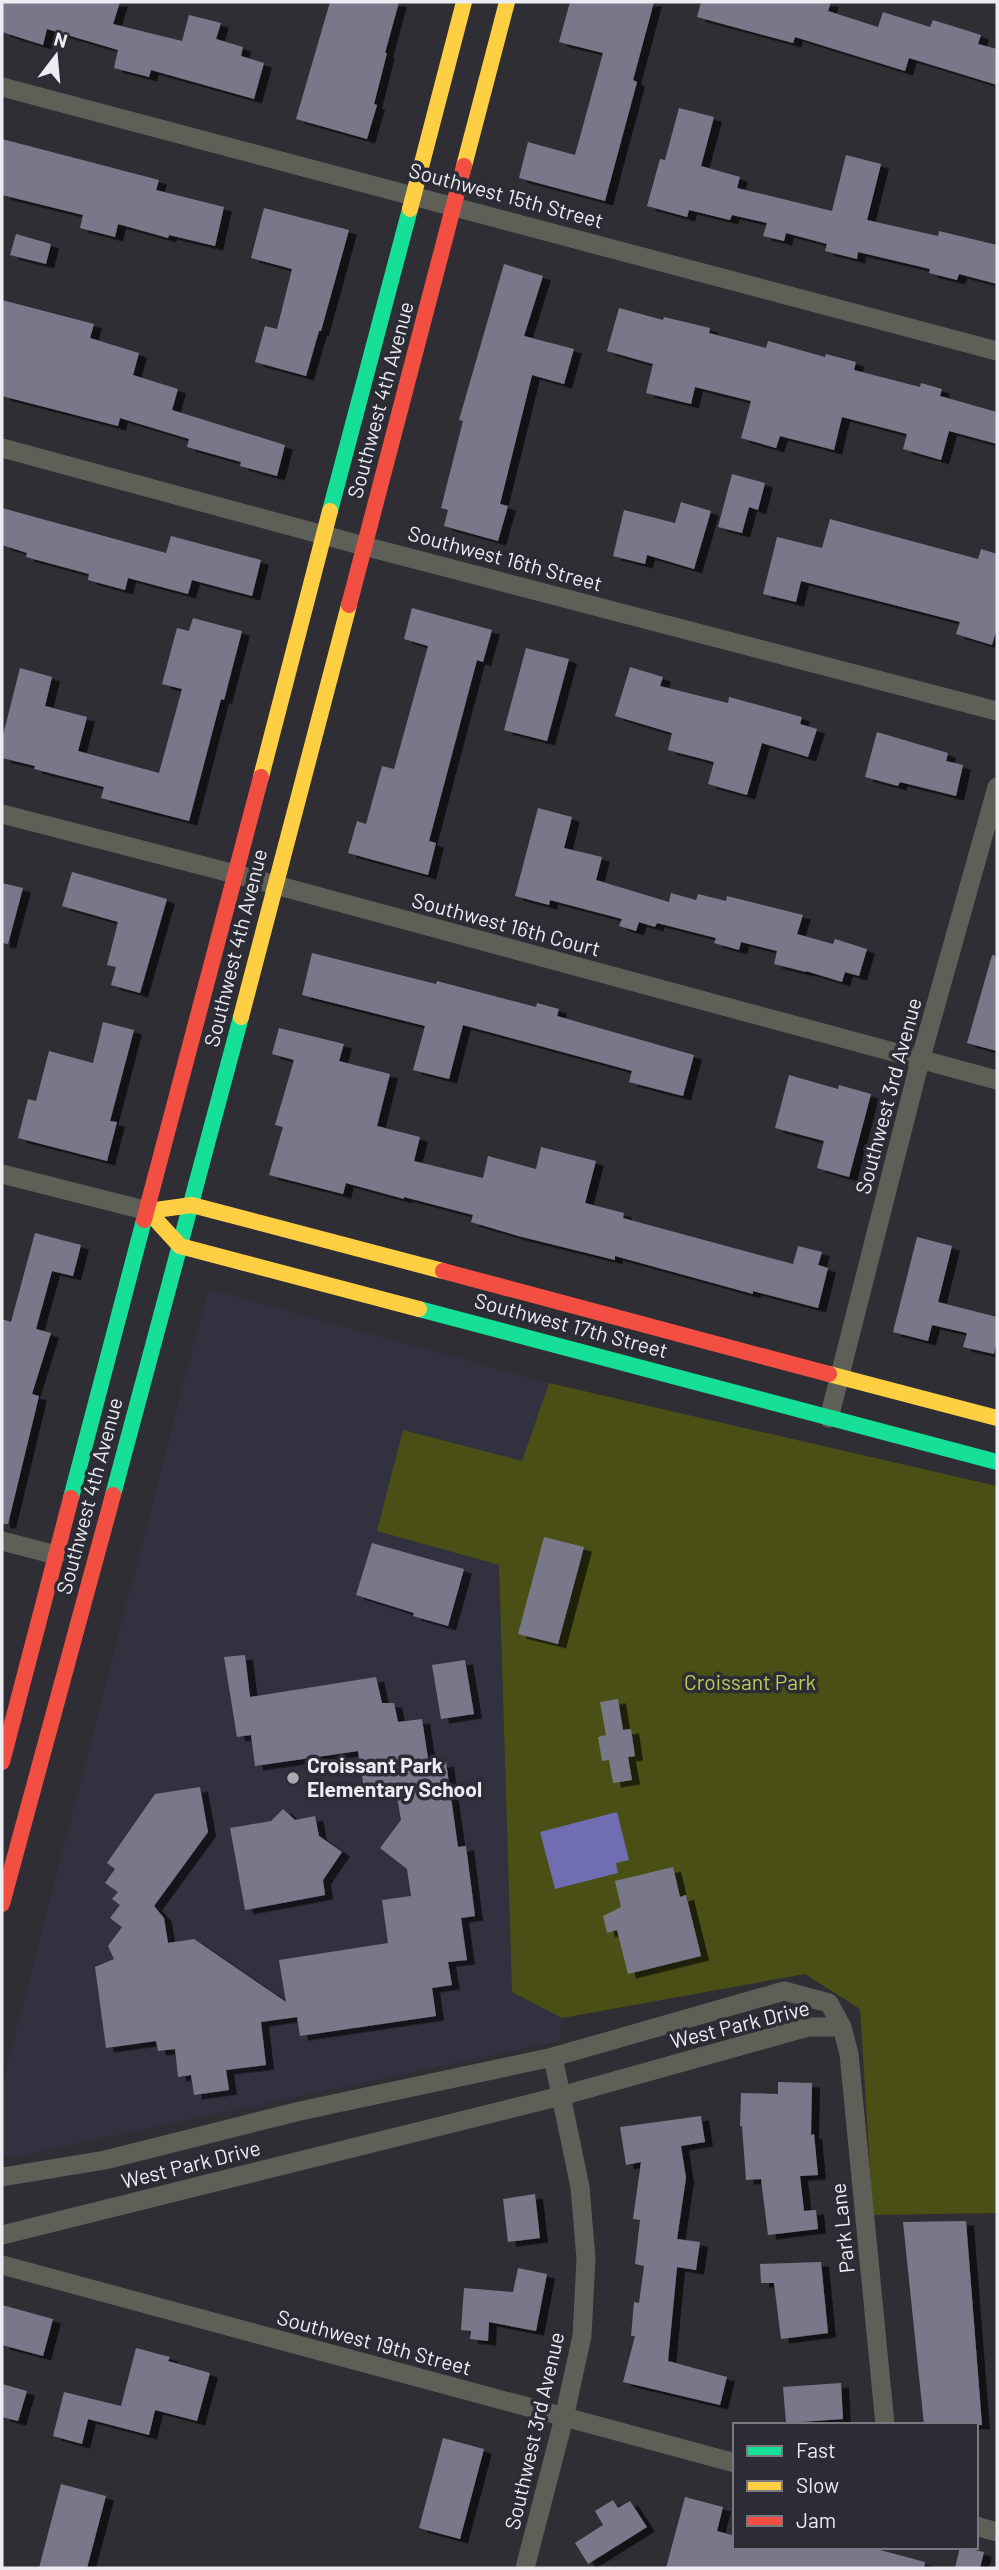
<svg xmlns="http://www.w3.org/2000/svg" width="999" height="2570" font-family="Barlow,sans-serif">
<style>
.built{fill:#313140}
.green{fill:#4a4f16}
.water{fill:#716db2}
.building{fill:#79788a;filter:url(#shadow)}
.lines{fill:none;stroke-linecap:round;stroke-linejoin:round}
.street{stroke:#5e6058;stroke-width:19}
.fast{stroke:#16e098;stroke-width:16}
.slow{stroke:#ffcf43;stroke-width:16}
.jam{stroke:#f24e42;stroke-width:16}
.poi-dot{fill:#aaaab0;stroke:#2c2c36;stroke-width:2.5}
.labels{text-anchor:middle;stroke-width:7;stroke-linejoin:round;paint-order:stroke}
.street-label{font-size:21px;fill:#ececf3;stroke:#2c2c36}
.park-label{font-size:21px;fill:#bfcd55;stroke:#2c2c36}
.poi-label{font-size:21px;font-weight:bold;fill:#ececf3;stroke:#2c2c36;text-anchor:start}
</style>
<defs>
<filter id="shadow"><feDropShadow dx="8" dy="4.5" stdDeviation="0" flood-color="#0009"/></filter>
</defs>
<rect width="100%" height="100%" fill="#2e2e34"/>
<path class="built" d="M208,1289l341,94 -27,78 -144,70 121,34 13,427 50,26 -2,23 -551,117 -7,-5v-68z"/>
<path class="green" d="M549,1383l448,103v727l-124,2 -13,-206 -55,-35 -243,44 -50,-26 -13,-427 -122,-34 26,-101 119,31z"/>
<path class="water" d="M617,1812l12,48 -13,3 2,10 -63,16 -15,-57z"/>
<path class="building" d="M2,2h118l-7,22 69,17 7,-26 32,8 -5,16 27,8 -2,9 23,7 -10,36 -103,-29 -2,7 -35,-9 4,-18 -71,-21 -4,16 -41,-13z
M330,2h69l-14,51h2l-13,51 3,1 -10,34 -71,-20z
M570,2h84l-21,78 4,2 -32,119 -86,-23 9,-36 47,13 28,-102 -44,-11z
M701,2h130l-3,9 50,16 5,-15 47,15 3,-7 48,15 -3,9 19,5v36l-88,-27 -4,13 -110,-34 -2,6 -96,-26z
M679,108l35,9 -13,49 39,11 -3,11 95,23 14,-56 35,9 -14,56 71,16 1,-5 58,14v39l-38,-10 -2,6 -28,-7 1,-4 -72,-17 -1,7 -32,-8 2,-7 -41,-11 -2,8 -21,-5 4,-13 -35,-8 -2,5 -41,-10 -2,7 -40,-11 13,-47 5,1z
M2,139l157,41 -3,10 68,17 -9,39 -46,-11 -1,3 -50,-14 -3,13 -35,-9 3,-13 -81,-20z
M264,208l85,22 -28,101h-2l-13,45 -51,-14 10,-36 12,3 15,-60 -41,-11z
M16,234l35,10 -5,20 -36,-9z
M504,264l39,12 -19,60 50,13 -10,35 -32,-9 -32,129 8,2 -10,35 -54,-15 4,-16 -7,-2 22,-87 -4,-1z
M2,300l92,24 -4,14 49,15 -6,22 45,14 -6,21 113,35 -8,31 -37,-10 1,-4 -54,-15 2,-8 -69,-21 -2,8 -116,-30z
M619,308l44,12 1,-3 46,11 -1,5 57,15 2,-7 57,16 1,-3 30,8 -2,8 66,17 1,-4 21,6 -2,7 57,16v32l-48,-13 -8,29 -38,-11 4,-15 -65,-17 -8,33 -54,-14 -4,12 -35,-10 10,-37 -56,-14 -4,17 -45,-11 7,-29 -46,-13z
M732,474l33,9 -7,27 -9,-3 -7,26 -24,-6z
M681,502l30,9 -17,58 -47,-14 -2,9 -32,-8 11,-46 51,13z
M2,508l164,45 5,-17 90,24 -9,36 -60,-16 -4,14 -60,-16 -3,12 -37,-10 1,-6 -63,-17 1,-4 -25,-8z
M830,519l148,40 3,-10 16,5v74l-5,17 -36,-11 4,-12 -159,-41 -5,21 -33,-8 14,-57 45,11z
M412,608l80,22 -9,32 -6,-2 -48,181 7,2 -8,32 -80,-22 9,-32 9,3 16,-58 12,3 34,-123 -24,-7z
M193,618l49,13 -18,69 -3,-1 -32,122 -88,-23 3,-11 -70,-18 1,-3 -33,-8v-19l18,-71 32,9 -7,29 42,11 -9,34 81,22 23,-84 -20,-5 15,-56 12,3z
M526,648l43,11 -22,82 -43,-11z
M630,667l33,10 -3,9 68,17 1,-6 73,20 -2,7 17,5 -9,28 -46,-14 -15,52 -39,-11 6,-22 -46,-12 4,-17 -57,-17z
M877,732l71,21 -2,8 17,4 -7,31 -56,-14 -2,4 -33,-9z
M538,808l34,9 -8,31 38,9 -6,23 73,22 2,-9 25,7 2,-6 28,7 1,-5 76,19 -6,19 36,10 2,-5 32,10 -8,27 -14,-4 -3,10 -36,-11v1l-32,-8 3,-13 -36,-9 -2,8 -25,-7 2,-5 -59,-15 -2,4 -16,-5 -3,9 -17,-5 3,-7 -72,-19 -1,5 -34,-9z
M72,872l95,27 -27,94 -29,-8 5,-18 -9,-2 11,-43 -56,-16z
M2,883l21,5 -15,56 -6,-1z
M312,953l124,31 1,-3 99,26 1,-4 22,6 -2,7 137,39 -11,41 -54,-14 3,-11 -169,-46 -14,54 -36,-9 12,-44 -123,-31z
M992,955l5,1v95l-30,-8z
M103,1022l31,8 -24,91 7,1 -10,39 -89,-23 10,-39 8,2 13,-50 44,12z
M279,1028l65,16 -5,17 51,13 -13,52 43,11 -6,24 69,17 5,-22 48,13 5,-22 55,14 -11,42 39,10 -1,5 170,46 5,-18 24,6 -4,13 10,3 -10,40 -65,-17v3l-138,-38v4l-97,-24 -47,-14 2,-7 -69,-18v2l-58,-16 -3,11 -74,-19 14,-48 -8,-2 19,-65 -22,-6z
M789,1075l49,14 1,-4 32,9 -22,83 -32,-9 7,-27 -49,-13z
M35,1233l46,12 -8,31 -21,-5 -16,58 15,4 -19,61 7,2 -31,128h-6v-205l9,3z
M917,1237l35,9 -14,56 59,15v24l-3,13 -31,-7 4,-14 -35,-8 -4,16 -35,-9z
M544,1537l40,10 -26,97 -40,-10z
M372,1543l92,26 -16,57 -35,-10 1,-3 -58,-18z
M245,1655l5,42 126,-20 6,26h12l4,19 24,-3 7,46 17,-3 12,85 8,-1 9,70 -14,2 6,42 -19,2 4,23 -20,3 4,28 -136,20 -3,-19 -36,5 5,43 -40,5 3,20 -35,5 -3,-20 -13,2 -3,-28 -17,2 -2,-10 -50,7 -11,-81 19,-8 -6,-13 14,-19 -12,-9 10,-13 -8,-6 6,-7 -13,-9 10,-14 -8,-6 48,-69 45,-7 8,45 -54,74 10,12 4,25 26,-4 92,63 -7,-42 109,-17 -6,-43 29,-4 -4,-27 -27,-21 21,-28 -5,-30 -31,4 -7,-43 -103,15 -4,-31 -14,2 -13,-80z
M465,1660l9,54 -33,5 -9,-54z
M618,1699l5,31 8,-1 4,27 -7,1 4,23 -19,3 -4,-23 -7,1 -4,-24 8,-2 -6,-33z
M283,1809l12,11 20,-4 4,20 23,16 -19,28 2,15 -80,15 -15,-82 41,-7z
M673,1867l7,30 6,-2 15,61 -73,18 -11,-44 -10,3 -4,-17 18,-9 -6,-26z
M778,2082l34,1 -1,52 3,-1 4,41 -18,1 4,35 12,-1 2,19 -50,6 -7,-56 -15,1 -4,-54h-2l1,-33 37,1z
M701,2116l4,26 -24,4 5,32 -9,61 23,3 -4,28 -19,-3 -9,94 59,16 -7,28 -97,-23 12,-46h-4l3,-34 5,1 5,-37 -9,-2 5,-44 -7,-1 8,-57 -15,3 -6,-38z
M535,2194l5,44 -32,4 -5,-43z
M966,2221l16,204h-58l-21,-203z
M821,2262l7,71 -47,6 -7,-56h-13l-1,-19z
M518,2268l29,6 -11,57 -47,-9 -1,19 -18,-2 1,-8 -10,-1 3,-42 49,4z
M2,2305l51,14 -10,37 -41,-11z
M136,2348l34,9 -2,4 42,12 -13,48 -42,-11 -6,25 -61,-16 -6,25 -29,-8 11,-44 57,14z
M841,2383l2,36 -57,4 -3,-36z
M2,2384l25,7 -9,30 -16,-4z
M443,2438l41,11 -24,90 -41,-11z
M61,2484l45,12 -19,72h-48z
M685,2497l38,10 -6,24 18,5v11h134l56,15 -1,6h-258z
M613,2500l5,8 12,-7 17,26 -59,37 -13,-21 28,-18 -8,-14z
M960,2547l24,5 -4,16h-25z"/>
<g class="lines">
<path class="street" d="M2,87l995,264
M2,448l362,98 633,165
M2,814l233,60 762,206
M2,1174l146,37
M829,1418l91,-357 77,-274
M2,1541l54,14
M2,2177l103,-17 195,-49 253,-54 231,-66 45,12 13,24 7,27 36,371
M2,2235l559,-139 247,-69h34
M2,2265l733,198
M976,2526l21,6
M525,2568l39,-150 18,-82 4,-77 -6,-72 -27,-130"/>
<path class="fast" d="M330,511l80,-302
M419,1309l578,153
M113,1495l128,-478
M71,1498l73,-278"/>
<path class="slow" d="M464,166l43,-164
M410,209l54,-207
M261,777l69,-266
M241,1017l108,-412
M148,1211l32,35 239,63
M148,1211l44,-6 251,66
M829,1374l168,44"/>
<path class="jam" d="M349,605l115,-439
M144,1220l117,-443
M443,1271l386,103
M2,1762l69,-264
M2,1904l111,-409"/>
</g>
<circle class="poi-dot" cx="293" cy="1778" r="7"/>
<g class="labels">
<g class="street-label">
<text transform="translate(506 196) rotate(15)" y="7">Southwest 15th Street</text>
<text transform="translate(381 400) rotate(-75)" y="7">Southwest 4th Avenue</text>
<text transform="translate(505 559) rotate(15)" y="7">Southwest 16th Street</text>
<text transform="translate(506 925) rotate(15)" y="7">Southwest 16th Court</text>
<text transform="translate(236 948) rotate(-76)" y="7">Southwest 4th Avenue</text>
<text transform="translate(889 1096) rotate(-75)" y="7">Southwest 3rd Avenue</text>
<text transform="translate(571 1326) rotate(15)" y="7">Southwest 17th Street</text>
<text transform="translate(90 1496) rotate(-75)" y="7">Southwest 4th Avenue</text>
<text transform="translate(740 2025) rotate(-14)" y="7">West Park Drive</text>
<text transform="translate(191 2165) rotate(-14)" y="7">West Park Drive</text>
<text transform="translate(843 2228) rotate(-96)" y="7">Park Lane</text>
<text transform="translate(374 2343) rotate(15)" y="7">Southwest 19th Street</text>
<text transform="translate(535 2431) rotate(-77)" y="7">Southwest 3rd Avenue</text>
</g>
<g class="park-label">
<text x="750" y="1690">Croissant Park</text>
</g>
<g class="poi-label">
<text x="307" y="1773">Croissant Park<tspan x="307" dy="24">Elementary School</tspan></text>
</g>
</g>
<rect width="999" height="2570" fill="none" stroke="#ececf3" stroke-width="7"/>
<rect x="733" y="2423" width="245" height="126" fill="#2c2c36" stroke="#797982" stroke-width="2"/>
<rect x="747" y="2446" width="35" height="10" fill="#16e098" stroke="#797982" stroke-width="2"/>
<text x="796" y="2458" font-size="21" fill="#ececf3">Fast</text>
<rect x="747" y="2481" width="35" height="10" fill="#ffcf43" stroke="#797982" stroke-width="2"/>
<text x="796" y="2493" font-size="21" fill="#ececf3">Slow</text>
<rect x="747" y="2516" width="35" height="10" fill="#f24e42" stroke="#797982" stroke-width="2"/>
<text x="796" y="2528" font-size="21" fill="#ececf3">Jam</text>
<g transform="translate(56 56) rotate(16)" stroke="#2c2c36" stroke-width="5" paint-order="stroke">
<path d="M0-5L12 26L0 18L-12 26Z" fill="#ececf3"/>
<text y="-10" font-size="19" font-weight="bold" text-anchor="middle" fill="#ececf3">N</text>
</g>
</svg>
